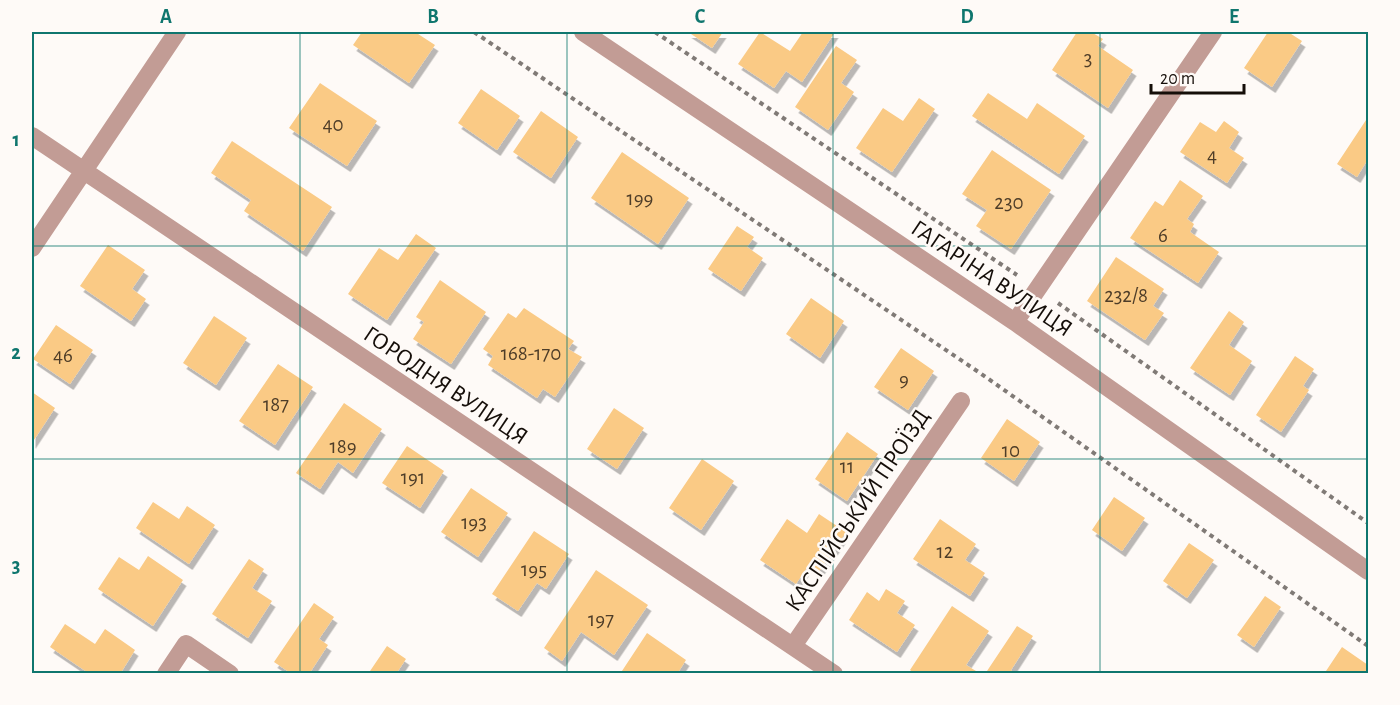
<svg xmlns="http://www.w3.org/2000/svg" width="1400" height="705" font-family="'Alegreya Sans',sans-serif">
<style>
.building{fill:#faca85;filter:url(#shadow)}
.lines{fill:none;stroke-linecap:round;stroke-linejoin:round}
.path{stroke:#807a76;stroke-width:4;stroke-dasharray:4.5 4.5;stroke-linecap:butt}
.minor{stroke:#c29c95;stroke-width:18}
.grid{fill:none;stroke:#0f766e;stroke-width:1.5;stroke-opacity:0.55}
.labels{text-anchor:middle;stroke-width:5;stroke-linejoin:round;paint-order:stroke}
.number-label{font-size:21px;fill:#4e3d28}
.street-label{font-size:24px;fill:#150e09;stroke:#fefaf7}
.neatline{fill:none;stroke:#0f766e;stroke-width:2}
.grid-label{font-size:20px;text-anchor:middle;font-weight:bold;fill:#0f766e}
</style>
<defs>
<filter id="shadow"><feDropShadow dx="3.5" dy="6" stdDeviation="0" flood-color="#0004"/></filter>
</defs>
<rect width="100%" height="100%" fill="#fefaf7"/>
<path class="building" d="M362,32h53l20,13 -26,38 -56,-38z
M688,32h35l-11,16z
M760,32l30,19 13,-19h32l-33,50 -16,-11 -12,17 -36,-24z
M1077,32h14l12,7 -5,7 35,24 -25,38 -56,-38z
M1268,32h20l14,9 -30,46 -28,-19z
M836,46l21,14 -16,23 13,9 -26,38 -33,-23z
M320,83l57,38 -30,45 -58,-38z
M481,89l39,27 -23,34 -39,-27z
M988,93l39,26 10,-16 48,33 -26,38 -87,-58z
M919,98l16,11 -43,63 -36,-24 27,-40 20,13z
M541,111l37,26 -27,41 -38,-26z
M1368,117v42l-11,18 -20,-13z
M1224,121l15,11 -10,16 15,10 -17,25 -47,-31 20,-30 16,10z
M232,141l100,66 -29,44 -59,-40 7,-11 -40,-27z
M992,150l59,40 -40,59 -35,-23 11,-16 -25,-16z
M622,152l67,46 -31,46 -67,-46z
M1180,180l23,16 -16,23 7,5 -4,8 29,20 -21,31 -68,-45 25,-37 8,5z
M737,226l17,11 -7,10 16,11 -22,33 -33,-22z
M416,234l20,14 -49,72 -39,-26 31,-46 19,12z
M108,245l37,25 -13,19 14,10 -15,22 -51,-35z
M1116,257l48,32 -11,17 11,7 -19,27 -58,-39z
M440,280l46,32 -35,52 -38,-25 11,-17 -8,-5z
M811,298l33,23 -24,37 -34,-24z
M524,308l50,33 -6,8 14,8 -27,40 -12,-8 -6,9 -49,-33 5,-9 -10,-7 25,-36 8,5z
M1229,311l15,11 -15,23 23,16 -22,34 -40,-27z
M214,316l33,22 -31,47 -33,-22z
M56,325l37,25 -23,34 -37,-25z
M901,348l33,23 -26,39 -34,-23z
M1295,356l19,13 -11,17 6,4 -28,42 -25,-17z
M278,364l35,23 -38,58 -36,-24z
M32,392l23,16 -23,35z
M344,403l38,26 -29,44 -15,-11 -18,27 -24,-16z
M614,408l30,20 -27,41 -30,-20z
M1007,419l33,23 -26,39 -33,-23z
M847,432l31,22 -31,47 -32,-22z
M407,446l37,25 -24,37 -38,-25z
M702,459l32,22 -33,49 -32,-22z
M471,488l37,25 -30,44 -37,-25z
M1114,497l31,21 -23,33 -30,-21z
M153,502l26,17 8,-13 28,19 -26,39 -53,-36z
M819,514l27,18 -28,41 -10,-7 -12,18 -36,-24 27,-41 20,14z
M940,519l36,25 -11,16 20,13 -15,23 -57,-37z
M534,531l35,23 -23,35 -9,-6 -19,28 -26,-17z
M1189,543l25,17 -27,38 -24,-17z
M148,556l35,24 -30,46 -55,-37 21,-32 20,13z
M249,559l15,10 -12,19 20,13 -24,37 -36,-24z
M596,570l52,35 -34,50 -33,-23 -19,29 -18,-13z
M886,589l19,12 -8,12 18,12 -18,27 -48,-32 18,-28 12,9z
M1265,596l16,11 -27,40 -17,-12z
M314,603l20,14 -15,22 9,6 -19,29h-17l-18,-12z
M952,606l37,25 -23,34 10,6 -2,3h-59l-5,-4z
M65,624l30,20 10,-15 30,21 -15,24h-30l-40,-27z
M1017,626l16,10 -22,34 5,4h-31z
M647,633l39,27 -9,14h-57z
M387,646l19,13 -10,15h-28z
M1342,647l26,18v9h-44z"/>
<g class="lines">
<path class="path" d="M474,32l506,341 388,273
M655,32l362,243
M1058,303l310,220"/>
<path class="minor" d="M583,32l432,290 353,249
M32,136l802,538
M32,248l145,-216
M1015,322l198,-290
M793,646l168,-245
M166,674l20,-30 44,30"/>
</g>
<path class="grid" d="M300,32v642M567,32v642M833,32v642M1100,32v642M32,246h1336M32,459h1336"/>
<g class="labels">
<g class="number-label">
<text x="1088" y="65">3</text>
<text x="333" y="131">40</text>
<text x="1212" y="162">4</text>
<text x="640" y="205">199</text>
<text x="1009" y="209">230</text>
<text x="1163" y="242">6</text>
<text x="1126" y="302">232/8</text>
<text x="531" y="360">168-170</text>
<text x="63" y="362">46</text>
<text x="904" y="386">9</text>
<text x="276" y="411">187</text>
<text x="343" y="453">189</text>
<text x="1011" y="457">10</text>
<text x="847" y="473">11</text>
<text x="413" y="484">191</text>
<text x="474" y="529">193</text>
<text x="945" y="558">12</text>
<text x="534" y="576">195</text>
<text x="601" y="626">197</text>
</g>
<g class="street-label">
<text transform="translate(992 278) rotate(34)" y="8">ГАГАРІНА ВУЛИЦЯ</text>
<text transform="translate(446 385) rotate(34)" y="8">ГОРОДНЯ ВУЛИЦЯ</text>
<text transform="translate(857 510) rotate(-56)" y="8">КАСПІЙСЬКИЙ ПРОЇЗД</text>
</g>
</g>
<rect width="1400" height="705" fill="none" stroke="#fefaf7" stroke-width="66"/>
<path d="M1151 84v9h93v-9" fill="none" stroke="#150e09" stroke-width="3"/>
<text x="1160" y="84" font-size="18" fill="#150e09" stroke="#fefaf7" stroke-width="4.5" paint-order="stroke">20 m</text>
<rect x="33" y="33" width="1334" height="639" class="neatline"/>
<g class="grid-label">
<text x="166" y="23">A</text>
<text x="433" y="23">B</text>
<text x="700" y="23">C</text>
<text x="967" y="23">D</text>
<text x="1234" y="23">E</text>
<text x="16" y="146">1</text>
<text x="16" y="359">2</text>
<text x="16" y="572">3</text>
</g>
</svg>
